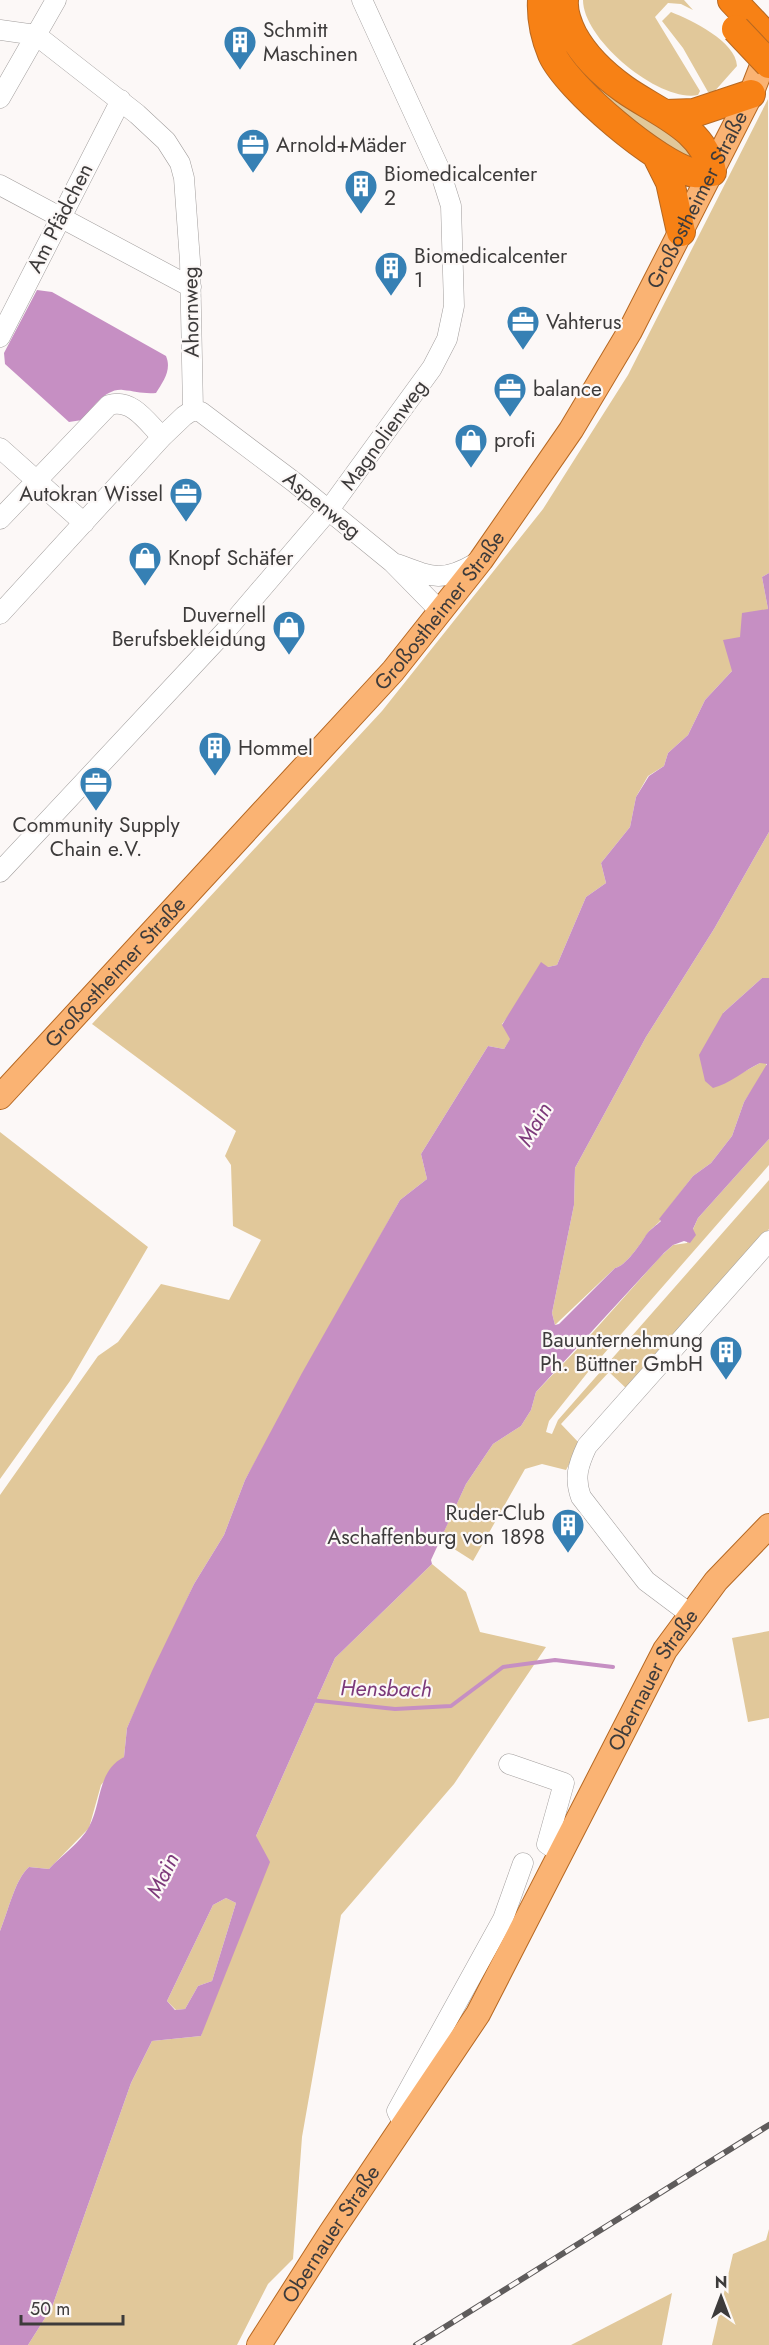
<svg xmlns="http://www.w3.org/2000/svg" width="769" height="2345" font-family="Jost,sans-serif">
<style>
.green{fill:#e1c89a}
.water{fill:#c68fc3;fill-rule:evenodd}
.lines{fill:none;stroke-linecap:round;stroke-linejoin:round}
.stream{stroke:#c68fc3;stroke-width:4}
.minor-casing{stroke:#a29e9d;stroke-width:21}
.major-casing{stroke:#b66822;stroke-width:26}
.highway-casing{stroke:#b66822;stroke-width:30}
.minor{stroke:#fff;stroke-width:20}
.major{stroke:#fab373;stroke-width:24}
.highway{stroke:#f78115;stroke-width:28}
.rail-casing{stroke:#5f5c5c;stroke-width:6}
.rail{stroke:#fcf8f7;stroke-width:4;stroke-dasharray:11;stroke-linecap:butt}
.highway-bridge-casing{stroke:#b66822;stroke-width:30;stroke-linecap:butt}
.highway-bridge{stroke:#f78115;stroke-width:28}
.labels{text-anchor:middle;stroke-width:4.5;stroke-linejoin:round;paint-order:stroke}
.poi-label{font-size:21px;fill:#3d3b3b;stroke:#fcf8f7;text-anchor:start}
.street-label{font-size:21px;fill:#3d3b3b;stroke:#fcf8f7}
.water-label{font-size:22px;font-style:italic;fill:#7c397a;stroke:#fcf8f7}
</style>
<rect width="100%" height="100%" fill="#fcf8f7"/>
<path class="green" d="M554,0l139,149 -7,15 -105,-77z
M583,0h101l9,10 -12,-6 -13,-1 -13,14 45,74 -2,4c-38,8 -115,-55 -115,-95z
M671,12c20,8 65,29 66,54l-24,27 -5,-1 -25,-44 -21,-27z
M768,99l1,474 -7,4 6,32 -28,28 -8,34 -27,29 -17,35 -20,18 -4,13 -16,10 -12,21 -6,30 -29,36 5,20 -20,14 -29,68 -9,2 -46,57 9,14 -7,11 -16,-3 -67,108 6,25 -27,21 -155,280 -21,55 -30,49 -67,144 -3,29 -23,28 -12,43 -40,41 -20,-2c-14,12 -21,45 -29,64v-436l98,-139 20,-14 43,-58 68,16 32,-60 -28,-14 -2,-61 -6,-9 11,-25 -144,-107 290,-313 161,-202 85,-134z
M769,832v146h-7l-39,35 4,68 33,-18h6v6l-22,33 -12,34 -21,27 -18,13 -33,43 1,1c-4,5 -11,9 -14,14 -5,8 -22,33 -32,34l-60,57 -3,-12 22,-108 1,-37 71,-131 68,-108z
M0,1132l148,115 -78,134 -70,98z
M769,1139v26l-181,207 -39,49 -3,11 6,2 6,-14 211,-240v49l-141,161 -19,-18 -48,52 19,20 -14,26 -24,-6 -17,5 -52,92 -33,-21 26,-56 27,-40 28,-18 10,-16 5,-18 49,-51 75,-84 13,-12 14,-2 11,-25z
M432,1564l34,28 14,40 66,15 -92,137 -113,131 -39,222 -9,122 -25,25 -31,61h-209l24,-38 79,-224 21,-42 49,-5 55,-200 79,-178z
M769,1631v87l-21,4 -16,-84z
M226,1898l10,5 -24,78 -14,5 -13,23 -9,1 -9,-9 46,-96z
M769,2229v116h-57l21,-91 33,-14z
M672,2293l-10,52h-91z"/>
<path class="water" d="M37,290l15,2 114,64c6,14 -3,26 -10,37 -14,1 -21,-2 -33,-3 -18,-2 -31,19 -41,30l-13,2 -64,-58 -1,-11z
M769,573v259l-55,97 -68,108 -71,131 -1,37 -22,108 3,12 4,-1 56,-56c10,-1 27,-26 31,-33 3,-5 11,-10 15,-14l-2,-2 34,-43 18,-13 21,-27 12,-34 23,-38 -7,-1c-15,7 -31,21 -47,25l-8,-7 -6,-26 24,-42 39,-35h7v161l-71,79 -5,11 3,6 -6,8 -6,-2 -11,4 -9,8 -128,139 -5,18 -10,16 -28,18 -27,40 -35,76 1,4 -97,94 -79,178 14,26 -69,174 -49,5 -21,42 -79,224 -24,38h-28v-414c8,-19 15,-52 29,-64l20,2c12,-13 32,-27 40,-42 13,-24 8,-56 35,-70l3,-29 25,-57 42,-87 30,-49 21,-55 57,-107 98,-173 27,-21 -6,-25 67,-108 16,3 6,-10 -8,-14 39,-63 7,5 9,-2 29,-68 20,-14 -5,-20 29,-36 6,-30 13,-21 15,-10 4,-13 20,-18 17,-35 27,-29 -9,-31 17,-3 2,-24 26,-4 -6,-32zM226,1898l10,5 -24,78 -14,5 -13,23 -10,1 -8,-9 46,-96z"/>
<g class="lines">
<path class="stream" d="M310,1700l85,9 56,-3 52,-39 52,-7 58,7"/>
<g class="minor-casing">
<path id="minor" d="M0,30l36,5 101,79 29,27 14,22 4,15 6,83 3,149
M0,98l56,-98
M0,185l191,102
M0,337l121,-237
M193,410l8,2 93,70 98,80 49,50
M0,448l84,75
M0,519l109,-114c23,-7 38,17 53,32
M397,564c34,13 45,19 79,-1
M0,614l162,-177 22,-21 9,-6
M0,872l228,-244 100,-117 104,-143 15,-29 7,-33 -3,-100 -12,-38 -77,-168
M690,1614l-44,-33 -65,-84c-7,-19 -3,-32 6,-51l182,-205
M509,1764l55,19 -17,61 14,9
M404,2125l-7,-14 106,-192 20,-56"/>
</g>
<g class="major-casing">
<g id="major">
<path id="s1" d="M0,1097l393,-426 88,-111 90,-130 59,-99 121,-237 18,-46"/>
<path id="s2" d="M259,2345l71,-111 148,-220 187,-364 51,-69 53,-55"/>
</g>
</g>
<g class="highway-casing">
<path id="highway" d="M542,0c-1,18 3,37 10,54 15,34 106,111 142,119 6,1 12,0 18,-1 -7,-44 -56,-60 -88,-83 -21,-15 -39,-32 -51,-54 -5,-10 -10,-23 -9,-35
M732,0l37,39
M666,114l28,-1 57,-19
M656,154l14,28 11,50"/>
</g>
<use href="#minor" class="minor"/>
<use href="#major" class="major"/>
<use href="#highway" class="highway"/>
<g class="rail-casing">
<path id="rail" d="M416,2345l353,-220"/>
</g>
<use href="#rail" class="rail"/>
<g class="highway-bridge-casing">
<path id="highway-bridge" d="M736,29l33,35"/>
</g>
<use href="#highway-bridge" class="highway-bridge"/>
</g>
<defs>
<g id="building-pin" transform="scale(1.725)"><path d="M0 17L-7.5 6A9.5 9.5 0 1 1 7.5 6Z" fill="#3680b4" stroke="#fcf8f7"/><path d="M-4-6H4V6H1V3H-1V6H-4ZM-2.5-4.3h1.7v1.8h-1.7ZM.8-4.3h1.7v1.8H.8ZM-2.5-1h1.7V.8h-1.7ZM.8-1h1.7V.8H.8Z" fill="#fff"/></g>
<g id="office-pin" transform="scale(1.725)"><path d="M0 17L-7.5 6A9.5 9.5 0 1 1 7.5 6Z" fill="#3680b4" stroke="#fcf8f7"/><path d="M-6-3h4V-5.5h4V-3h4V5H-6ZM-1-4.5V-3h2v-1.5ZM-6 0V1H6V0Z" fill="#fff"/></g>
<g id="shop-pin" transform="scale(1.725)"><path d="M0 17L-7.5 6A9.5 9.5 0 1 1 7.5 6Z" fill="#3680b4" stroke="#fcf8f7"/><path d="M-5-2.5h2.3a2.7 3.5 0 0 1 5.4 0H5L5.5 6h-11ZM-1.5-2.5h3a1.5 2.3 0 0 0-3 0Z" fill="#fff"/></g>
</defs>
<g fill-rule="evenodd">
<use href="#building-pin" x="240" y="42"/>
<use href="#office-pin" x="253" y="145"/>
<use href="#building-pin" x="361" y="186"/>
<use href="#building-pin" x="391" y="268"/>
<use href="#office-pin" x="523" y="322"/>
<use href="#office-pin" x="510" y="389"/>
<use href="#shop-pin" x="471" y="440"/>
<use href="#office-pin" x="186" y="494"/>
<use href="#shop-pin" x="145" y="558"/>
<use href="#shop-pin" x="289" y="627"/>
<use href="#building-pin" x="215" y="748"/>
<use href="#office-pin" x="96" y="783"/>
<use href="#building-pin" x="726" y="1352"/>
<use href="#building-pin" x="568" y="1525"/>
</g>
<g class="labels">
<g class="poi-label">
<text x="263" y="37">Schmitt<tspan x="263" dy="24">Maschinen</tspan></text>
<text x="276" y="152">Arnold+Mäder</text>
<text x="384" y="181">Biomedicalcenter<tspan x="384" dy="24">2</tspan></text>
<text x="414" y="263">Biomedicalcenter<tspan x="414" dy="24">1</tspan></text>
<text x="546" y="329">Vahterus</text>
<text x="533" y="396">balance</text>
<text x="494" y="447">profi</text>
<text x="163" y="501" text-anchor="end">Autokran Wissel</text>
<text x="168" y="565">Knopf Schäfer</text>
<text x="266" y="622" text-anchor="end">Duvernell<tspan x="266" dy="24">Berufsbekleidung</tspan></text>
<text x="238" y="755">Hommel</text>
<text x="96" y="832" text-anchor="middle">Community Supply<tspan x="96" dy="24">Chain e.V.</tspan></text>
<text x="703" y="1347" text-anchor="end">Bauunternehmung<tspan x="703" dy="24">Ph. Büttner GmbH</tspan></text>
<text x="545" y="1520" text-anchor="end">Ruder-Club<tspan x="545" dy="24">Aschaffenburg von 1898</tspan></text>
</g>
<g class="street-label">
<text dy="7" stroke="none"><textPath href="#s1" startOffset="1142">Großostheimer Straße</textPath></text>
<text transform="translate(60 218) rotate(-63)" y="7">Am Pfädchen</text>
<text transform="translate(191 312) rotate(-91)" y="7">Ahornweg</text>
<text transform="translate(384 435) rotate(-54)" y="7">Magnolienweg</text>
<text transform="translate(322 505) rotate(39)" y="7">Aspenweg</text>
<text dy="7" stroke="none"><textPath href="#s1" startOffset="656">Großostheimer Straße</textPath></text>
<text dy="7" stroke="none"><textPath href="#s1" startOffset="170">Großostheimer Straße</textPath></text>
<text dy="7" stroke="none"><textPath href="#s2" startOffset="774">Obernauer Straße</textPath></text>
<text dy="7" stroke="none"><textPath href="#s2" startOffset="132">Obernauer Straße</textPath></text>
</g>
<g class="water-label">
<text transform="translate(534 1124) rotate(-60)" y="8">Main</text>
<text transform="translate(386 1688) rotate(1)" y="8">Hensbach</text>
<text transform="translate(162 1875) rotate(-64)" y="8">Main</text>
</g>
</g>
<g transform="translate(721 2297)" stroke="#fcf8f7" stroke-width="4.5" paint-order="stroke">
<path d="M0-4.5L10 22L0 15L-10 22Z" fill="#3d3b3b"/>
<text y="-9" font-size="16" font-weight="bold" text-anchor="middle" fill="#3d3b3b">N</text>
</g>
<path d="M21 2315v9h102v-9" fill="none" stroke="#3d3b3b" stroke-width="3"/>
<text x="30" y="2315" font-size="18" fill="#3d3b3b" stroke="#fcf8f7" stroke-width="4.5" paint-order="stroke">50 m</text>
</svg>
